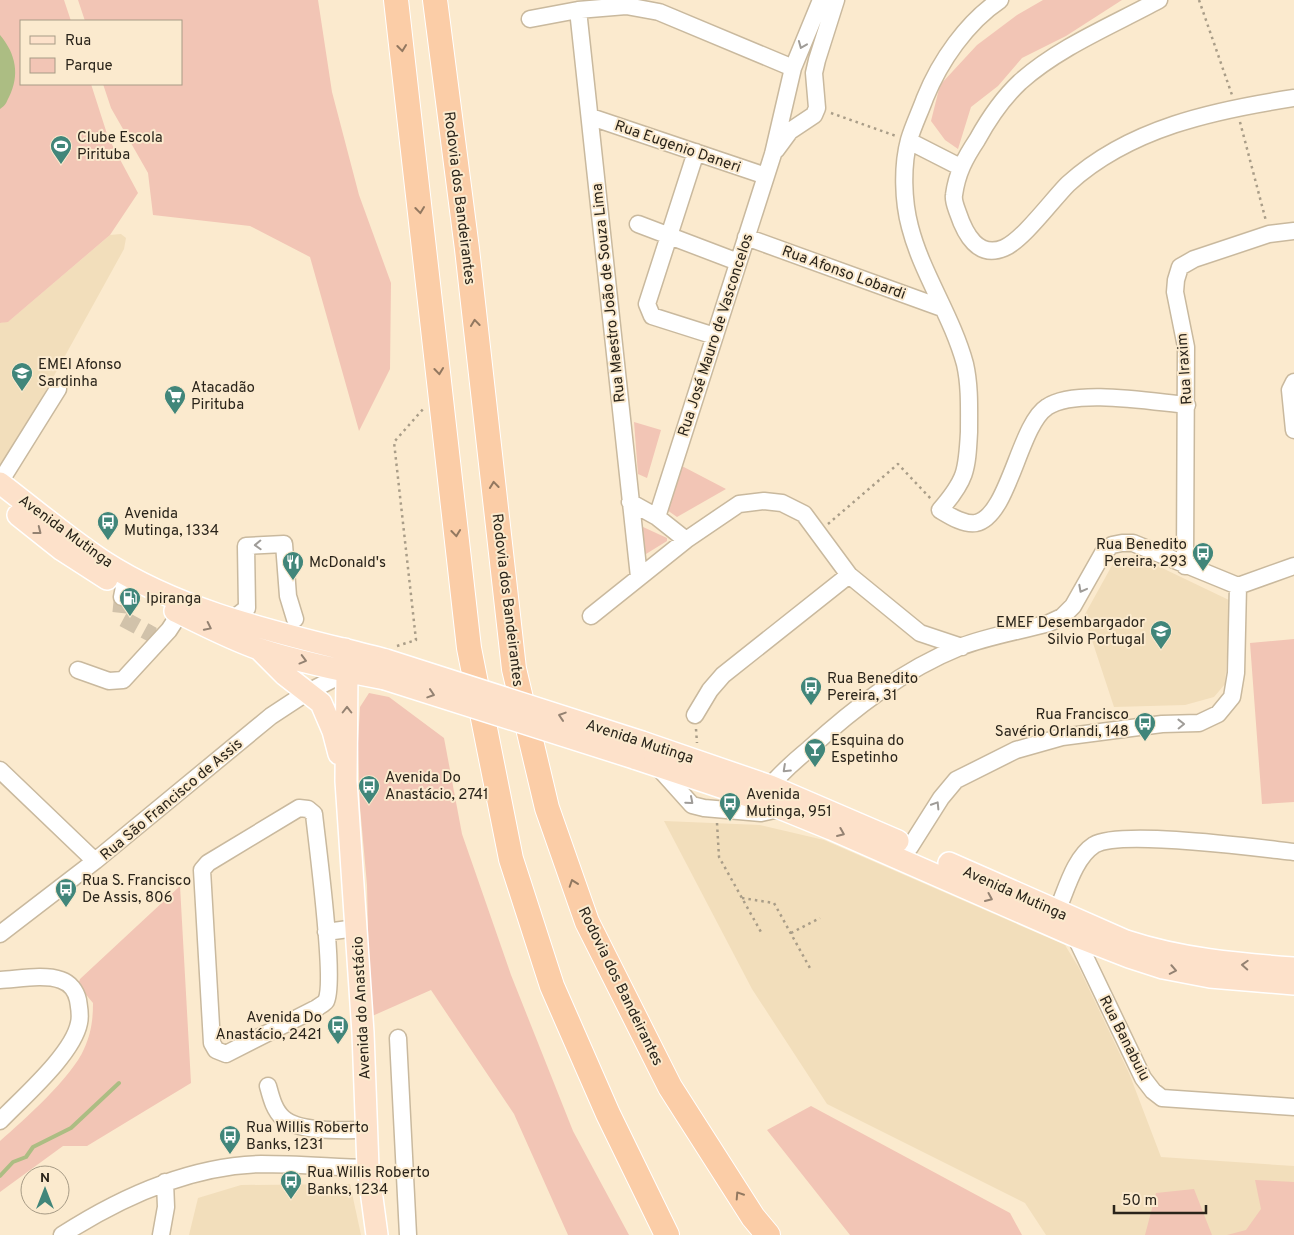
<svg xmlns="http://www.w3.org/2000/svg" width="1294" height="1235" font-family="Overpass,sans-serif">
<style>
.built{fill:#f2debb}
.green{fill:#f2c5b5}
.water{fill:#acbd83}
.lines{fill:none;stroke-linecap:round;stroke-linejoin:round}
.stream{stroke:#acbd83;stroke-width:4}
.minor-tunnel{stroke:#d1c2aa;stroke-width:16;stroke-dasharray:16 8;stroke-linecap:butt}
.minor-casing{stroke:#c9b99e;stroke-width:19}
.major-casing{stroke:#fff;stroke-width:24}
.highway-casing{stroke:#fff;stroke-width:26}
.path{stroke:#a99d88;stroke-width:2.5;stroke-dasharray:2.5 4;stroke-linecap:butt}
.minor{stroke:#fff;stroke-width:16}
.major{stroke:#fde1ca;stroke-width:21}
.highway{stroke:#fbcda7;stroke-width:24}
.major-bridge-casing{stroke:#fff;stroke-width:24;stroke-linecap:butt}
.major-bridge{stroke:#fde1ca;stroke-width:21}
.oneway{stroke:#9f9c98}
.oneway2{stroke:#927860}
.oneway3{stroke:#948272}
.labels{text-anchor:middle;stroke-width:4;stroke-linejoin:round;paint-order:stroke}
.poi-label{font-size:15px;fill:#2a241a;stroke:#fbeace;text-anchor:start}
.street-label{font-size:15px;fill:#2a241a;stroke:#fbeace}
</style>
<rect width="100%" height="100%" fill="#fbeace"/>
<path class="built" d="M121,234l5,4 -2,11 -117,212 -7,4v-142l9,-2 101,-86z
M1135,555l96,46 -6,83 -11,13 -29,8 -71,2 -30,-91 31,-56z
M664,821l96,4 64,15 241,105 14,23 50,105 32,84 133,9v69h-248l-21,-32 -198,-99 -75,-115z
M350,1184l11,51h-172l9,-37 43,-13z"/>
<path class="green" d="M0,0h64l7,21h-50v63h70l17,53 30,56 -28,42 -102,87 -8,1z
M78,0h240l14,92 27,103 32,88 -1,86 -31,62 -49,-174 -60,-31 -97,-11 -5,-42 -37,-65 -8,-24h78v-63h-96z
M1043,0h79l-56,36 -44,22 -24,28 -27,21 -13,42 -13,-9 -14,-19 9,-36 37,-40 40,-30z
M634,422l27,8 -14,48 -9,-4z
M680,465l46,24 -49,28 -10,-7z
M643,527l24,11v3l-21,13 -4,-3 -2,-21z
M1294,639v163l-32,2 -12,-161z
M369,693l20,4 55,41 18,96 49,141 62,156 56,104h-61l-54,-121 -83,-124 -61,27 -3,-132 -7,-78 -2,-64 2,-36z
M180,886l11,197 -104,63h-24l-63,46v-51c24,-21 72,-64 84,-92 7,-15 9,-29 9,-46l-15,-18 2,-6z
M811,1106l199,107 12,22h-172l-83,-105z
M1255,1180l39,2v53h-67l19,-5 15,-21z
M1194,1189l18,46h-67l11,-42z"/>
<path class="water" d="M0,35c16,19 20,40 9,62 -3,6 -3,8 -9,12z"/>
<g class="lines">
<path class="stream" d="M0,1176l13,-14 13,-5 7,-10 38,-19 48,-45"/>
<path class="minor-tunnel" d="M122,597l-2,20 33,18 7,-7"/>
<g class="minor-casing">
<path id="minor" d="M1000,0c-33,22 -60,61 -75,98 -5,14 -12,28 -16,42 -7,26 -6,61 1,87 12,47 42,89 55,137 5,22 4,45 4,68 -2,39 -3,48 -29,78 10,6 24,15 36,13 33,-7 43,-98 71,-116 28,-19 106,-5 140,-2
M1159,0c-46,25 -100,47 -139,82 -17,16 -32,38 -43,58 -12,18 -20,33 -23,55 -1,6 2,12 4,18 7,21 20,46 46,35 19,-8 48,-48 64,-64 61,-56 147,-74 226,-86
M578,10l61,567
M530,19l48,-9 48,-4 33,6 134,56
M591,117l175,59
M909,141l51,26
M776,150l14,-19 24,-16 3,-7 -3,-35 3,-13 19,-60
M696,152l-49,152 5,12 63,20
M638,224l100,38
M746,237l196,71
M1294,382l-4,8 4,40
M0,482l58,-93
M630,502l27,15 29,23
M657,517l116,-363 20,-86 28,-68
M1185,566l1,-219 -11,-55 1,-12 4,-13 14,-8 75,-25 25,-3
M122,597l2,-10
M591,616l95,-76 53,-36 25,-3 18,2 22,11 45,61 71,58 42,14
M233,619l14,-11 -1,-62 38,-2 4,52 7,23
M78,670l31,11 14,-1 46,-50 11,-17
M695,715l15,-25 13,-15 126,-100
M656,765l36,40 12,3 57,5 18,-4
M0,770l95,91
M763,795c13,-18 29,-32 46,-46 45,-41 94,-79 151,-102 28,-11 60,-16 89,-24l13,-6 11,-11 30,-53 9,-8 10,-2h11l105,43 56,-20
M299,808l9,1 6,5c3,29 22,168 12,187 -2,3 -7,5 -9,7l-91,46 -10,-4 -4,-7 -10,-173 6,-7z
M886,849l24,-2 31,-49 15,-18 60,-30 46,-13 100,-13 37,-1 19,-9 14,-17 4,-24 2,-87
M1294,852c-36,-4 -174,-23 -200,-7 -20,13 -28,46 -37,66l18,25 68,142 10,13 9,7 132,9
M326,932l30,-4
M0,934l95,-73 176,-145 35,-23 41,-21
M0,980c19,-1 44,-6 61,0 9,3 15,11 17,20 1,7 3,15 1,23 -6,31 -56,74 -79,98
M398,1038l10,197
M268,1086c3,11 6,24 15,32 17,15 62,12 84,12
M62,1235c59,-38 127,-69 199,-71 35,0 72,3 107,4
M161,1235l5,-28 -1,-25"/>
</g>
<g class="major-casing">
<path id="major" d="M0,483c34,26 67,54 103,78 85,55 187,74 283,99
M18,515l44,35 45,29
M175,611c27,13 55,28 84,38 40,13 84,22 126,30
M259,649l26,26 36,28 12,28 6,23
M345,649l2,23 -1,109 17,252 5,135 9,67
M642,742l128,44 128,55
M634,758l126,42 71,29 244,107 54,21 34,11 47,9 84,7
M949,863l177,78c55,18 110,23 168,27"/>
</g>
<g class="highway-casing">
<path id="highway" d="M396,0l73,648 42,211 41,127 56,128 59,121
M435,0l32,249 47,420 33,139 40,114 83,165 83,130 15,18"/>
</g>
<path class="path" d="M1199,0l33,95
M831,113l65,23
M1240,122l26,99
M828,524l70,-60 34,36
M397,646l19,-6 -22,-198 30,-34
M696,729l1,14
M717,823l2,34 42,75
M742,898l32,5 37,67
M791,933l29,-15"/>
<use href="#minor" class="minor"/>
<use href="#major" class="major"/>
<use href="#highway" class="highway"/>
<g class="major-bridge-casing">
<path id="major-bridge" d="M386,660l256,82
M385,679l249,79"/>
</g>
<use href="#major-bridge" class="major-bridge"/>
</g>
<defs><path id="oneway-chevron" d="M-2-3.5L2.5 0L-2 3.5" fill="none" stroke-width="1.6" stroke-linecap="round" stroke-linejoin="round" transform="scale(1.25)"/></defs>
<g class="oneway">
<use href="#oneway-chevron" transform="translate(802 45) rotate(112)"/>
<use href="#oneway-chevron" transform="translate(258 545) rotate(178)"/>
<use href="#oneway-chevron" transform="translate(1082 589) rotate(118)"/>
<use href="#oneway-chevron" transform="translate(1181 724) rotate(-1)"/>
<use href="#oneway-chevron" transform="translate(786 769) rotate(137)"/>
<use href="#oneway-chevron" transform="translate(690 801) rotate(41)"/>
<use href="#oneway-chevron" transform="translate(936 805) rotate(-58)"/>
</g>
<g class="oneway2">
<use href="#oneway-chevron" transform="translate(402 48) rotate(83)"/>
<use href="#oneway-chevron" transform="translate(420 210) rotate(83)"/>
<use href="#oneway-chevron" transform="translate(475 323) rotate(-96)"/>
<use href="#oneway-chevron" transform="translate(439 371) rotate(84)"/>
<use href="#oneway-chevron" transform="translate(494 485) rotate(-96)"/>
<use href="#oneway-chevron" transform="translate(456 533) rotate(84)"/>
<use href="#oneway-chevron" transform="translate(573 883) rotate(-109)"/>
<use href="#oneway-chevron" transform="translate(739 1195) rotate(-123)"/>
</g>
<g class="oneway3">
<use href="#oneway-chevron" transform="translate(38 531) rotate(38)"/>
<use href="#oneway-chevron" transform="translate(208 627) rotate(26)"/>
<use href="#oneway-chevron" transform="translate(303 660) rotate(15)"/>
<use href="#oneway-chevron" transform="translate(431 694) rotate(18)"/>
<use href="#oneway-chevron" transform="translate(347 710) rotate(-90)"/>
<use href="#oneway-chevron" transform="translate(562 716) rotate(-162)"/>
<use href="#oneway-chevron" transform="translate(841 833) rotate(23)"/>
<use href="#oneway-chevron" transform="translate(989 898) rotate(24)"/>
<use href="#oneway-chevron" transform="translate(1245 965) rotate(-177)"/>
<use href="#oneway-chevron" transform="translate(1173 970) rotate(11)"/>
</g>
<defs>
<g id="stadium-pin" transform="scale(1.125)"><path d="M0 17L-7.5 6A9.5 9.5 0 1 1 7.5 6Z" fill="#41867a" stroke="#fbeace"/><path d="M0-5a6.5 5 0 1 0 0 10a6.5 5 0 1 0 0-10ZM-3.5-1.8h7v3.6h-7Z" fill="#fff"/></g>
<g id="school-pin" transform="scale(1.125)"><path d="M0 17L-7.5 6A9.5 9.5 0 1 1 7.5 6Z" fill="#41867a" stroke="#fbeace"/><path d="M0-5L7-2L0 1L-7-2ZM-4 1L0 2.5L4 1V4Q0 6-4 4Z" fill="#fff"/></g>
<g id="supermarket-pin" transform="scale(1.125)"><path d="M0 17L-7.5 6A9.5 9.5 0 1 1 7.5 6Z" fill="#41867a" stroke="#fbeace"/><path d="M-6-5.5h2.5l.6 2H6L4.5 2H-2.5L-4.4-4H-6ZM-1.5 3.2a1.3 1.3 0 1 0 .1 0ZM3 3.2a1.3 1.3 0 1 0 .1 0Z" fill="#fff"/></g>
<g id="bus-pin" transform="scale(1.125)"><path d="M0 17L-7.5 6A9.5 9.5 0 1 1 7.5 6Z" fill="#41867a" stroke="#fbeace"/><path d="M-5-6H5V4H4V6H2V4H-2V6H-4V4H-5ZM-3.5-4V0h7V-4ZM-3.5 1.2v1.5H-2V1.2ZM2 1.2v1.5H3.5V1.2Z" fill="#fff"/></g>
<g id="restaurant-pin" transform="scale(1.125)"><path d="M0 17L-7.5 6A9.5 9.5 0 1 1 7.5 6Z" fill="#41867a" stroke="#fbeace"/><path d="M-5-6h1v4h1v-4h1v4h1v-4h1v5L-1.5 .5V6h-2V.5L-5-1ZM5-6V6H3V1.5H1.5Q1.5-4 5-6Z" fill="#fff"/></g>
<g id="fuel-pin" transform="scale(1.125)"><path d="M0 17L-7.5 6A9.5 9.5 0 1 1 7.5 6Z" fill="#41867a" stroke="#fbeace"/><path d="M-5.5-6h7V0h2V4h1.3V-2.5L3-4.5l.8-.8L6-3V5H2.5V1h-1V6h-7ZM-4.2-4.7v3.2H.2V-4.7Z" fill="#fff"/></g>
<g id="bar-pin" transform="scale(1.125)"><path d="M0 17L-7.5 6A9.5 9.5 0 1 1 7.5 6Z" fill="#41867a" stroke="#fbeace"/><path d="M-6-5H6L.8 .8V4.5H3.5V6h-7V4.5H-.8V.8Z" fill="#fff"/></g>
</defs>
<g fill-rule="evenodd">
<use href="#stadium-pin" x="61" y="146"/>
<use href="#school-pin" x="22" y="373"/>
<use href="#supermarket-pin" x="175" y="396"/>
<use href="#bus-pin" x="108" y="522"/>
<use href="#bus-pin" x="1203" y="553"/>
<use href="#restaurant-pin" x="293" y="562"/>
<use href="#fuel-pin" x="130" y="598"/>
<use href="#school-pin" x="1161" y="631"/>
<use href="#bus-pin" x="811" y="687"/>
<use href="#bus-pin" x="1145" y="723"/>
<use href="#bar-pin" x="815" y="749"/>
<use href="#bus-pin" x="369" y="786"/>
<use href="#bus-pin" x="730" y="803"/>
<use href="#bus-pin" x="66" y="889"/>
<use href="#bus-pin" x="338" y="1026"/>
<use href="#bus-pin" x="230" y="1136"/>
<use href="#bus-pin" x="291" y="1181"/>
</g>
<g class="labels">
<g class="poi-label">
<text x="77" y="142">Clube Escola<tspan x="77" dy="17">Pirituba</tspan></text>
<text x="38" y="369">EMEI Afonso<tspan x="38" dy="17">Sardinha</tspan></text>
<text x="191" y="392">Atacadão<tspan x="191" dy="17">Pirituba</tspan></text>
<text x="124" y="518">Avenida<tspan x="124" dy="17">Mutinga, 1334</tspan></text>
<text x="1187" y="549" text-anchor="end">Rua Benedito<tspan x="1187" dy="17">Pereira, 293</tspan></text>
<text x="309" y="567">McDonald's</text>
<text x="146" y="603">Ipiranga</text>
<text x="1145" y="627" text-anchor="end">EMEF Desembargador<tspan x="1145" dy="17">Silvio Portugal</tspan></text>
<text x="827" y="683">Rua Benedito<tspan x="827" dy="17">Pereira, 31</tspan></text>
<text x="1129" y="719" text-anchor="end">Rua Francisco<tspan x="1129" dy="17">Savério Orlandi, 148</tspan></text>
<text x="831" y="745">Esquina do<tspan x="831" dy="17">Espetinho</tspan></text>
<text x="385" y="782">Avenida Do<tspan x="385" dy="17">Anastácio, 2741</tspan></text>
<text x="746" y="799">Avenida<tspan x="746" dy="17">Mutinga, 951</tspan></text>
<text x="82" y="885">Rua S. Francisco<tspan x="82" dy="17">De Assis, 806</tspan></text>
<text x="322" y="1022" text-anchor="end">Avenida Do<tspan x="322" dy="17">Anastácio, 2421</tspan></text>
<text x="246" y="1132">Rua Willis Roberto<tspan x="246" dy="17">Banks, 1231</tspan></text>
<text x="307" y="1177">Rua Willis Roberto<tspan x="307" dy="17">Banks, 1234</tspan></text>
</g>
<g class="street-label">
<text transform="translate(678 146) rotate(19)" y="5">Rua Eugenio Daneri</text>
<text transform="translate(460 198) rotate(83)" y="5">Rodovia dos Bandeirantes</text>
<text transform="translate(844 272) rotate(20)" y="5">Rua Afonso Lobardi</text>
<text transform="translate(608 293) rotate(-96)" y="5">Rua Maestro João de Souza Lima</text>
<text transform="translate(715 335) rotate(-72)" y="5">Rua José Mauro de Vasconcelos</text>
<text transform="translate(1184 369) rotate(-94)" y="5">Rua Iraxim</text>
<text transform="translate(66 531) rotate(36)" y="5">Avenida Mutinga</text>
<text transform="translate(508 600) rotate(83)" y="5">Rodovia dos Bandeirantes</text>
<text transform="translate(640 741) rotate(18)" y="5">Avenida Mutinga</text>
<text transform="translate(171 799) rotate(-40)" y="5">Rua São Francisco de Assis</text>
<text transform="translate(1015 893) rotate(24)" y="5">Avenida Mutinga</text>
<text transform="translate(621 986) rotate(64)" y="5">Rodovia dos Bandeirantes</text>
<text transform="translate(361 1008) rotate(-93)" y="5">Avenida do Anastácio</text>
<text transform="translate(1125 1038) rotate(63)" y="5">Rua Banabuiu</text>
</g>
</g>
<rect x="20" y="20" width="162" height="65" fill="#fbeace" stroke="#a79b86"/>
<rect x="30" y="36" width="25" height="8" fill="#fde1ca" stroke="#a79b86"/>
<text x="65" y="45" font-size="15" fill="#2a241a">Rua</text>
<rect x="30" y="58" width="25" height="15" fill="#f2c5b5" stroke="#a79b86"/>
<text x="65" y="70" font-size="15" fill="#2a241a">Parque</text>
<g transform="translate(45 1190)"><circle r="24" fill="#fbeace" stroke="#a79b86"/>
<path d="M0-4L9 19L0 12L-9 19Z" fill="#41867a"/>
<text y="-8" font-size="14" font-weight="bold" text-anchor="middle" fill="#2a241a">N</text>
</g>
<path d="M1114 1205v8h92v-8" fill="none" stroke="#2a241a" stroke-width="2.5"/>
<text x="1122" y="1205" font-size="15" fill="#2a241a" stroke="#fbeace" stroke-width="4" paint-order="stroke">50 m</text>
</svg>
